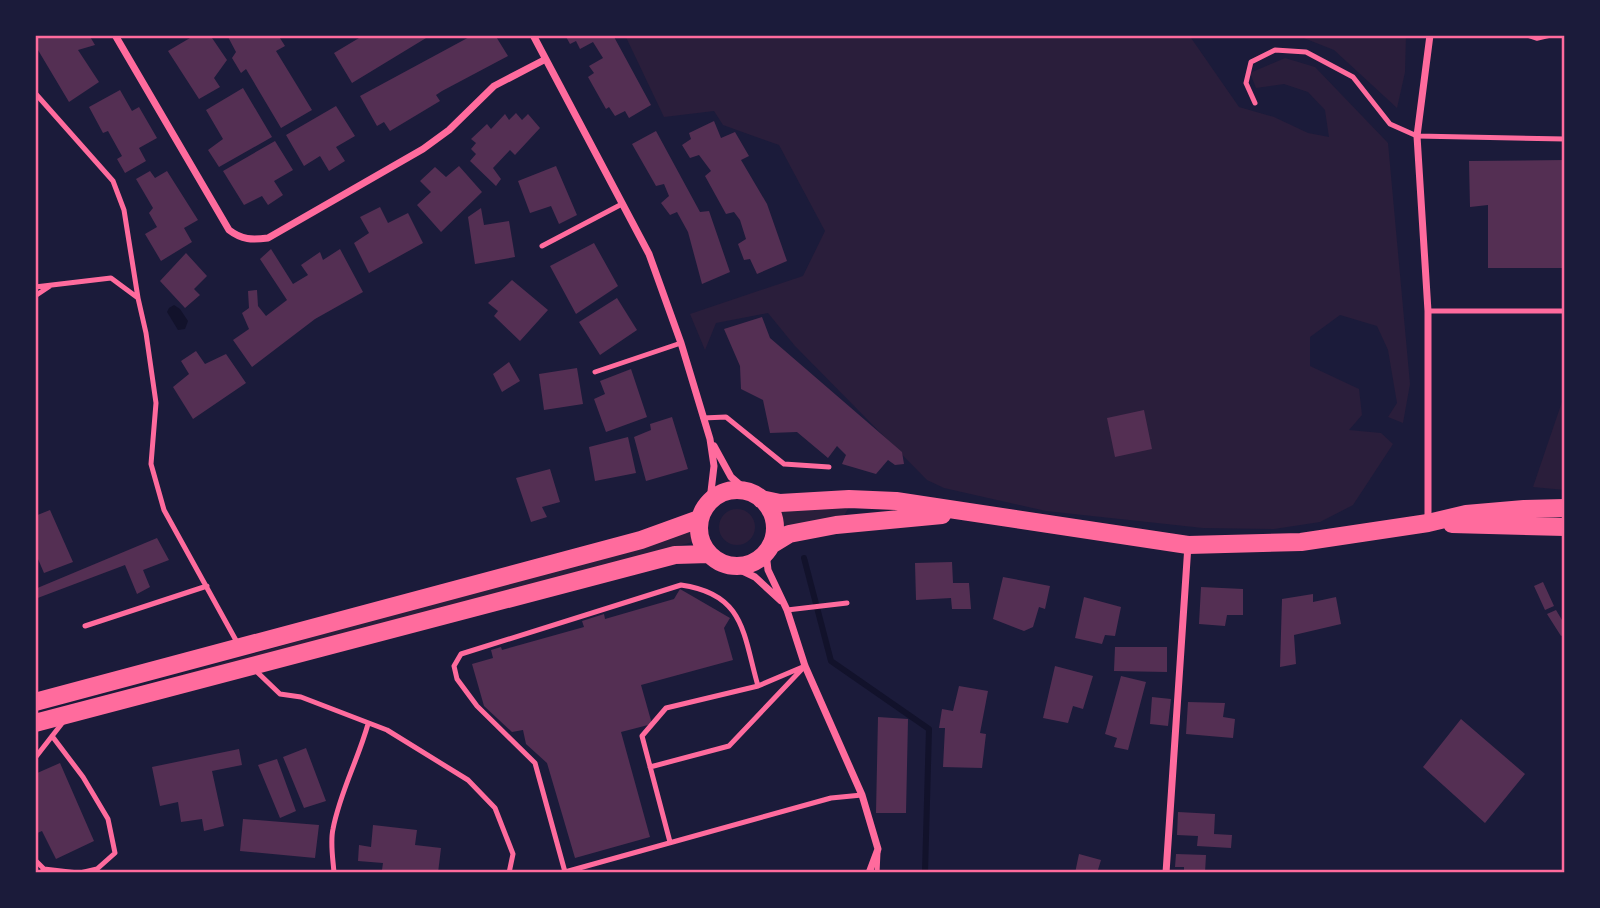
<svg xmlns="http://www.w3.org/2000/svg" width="1600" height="908" font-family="Quicksand,sans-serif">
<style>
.green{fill:#2a1e3b}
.water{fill:#12122b}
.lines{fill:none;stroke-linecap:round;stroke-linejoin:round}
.stream{stroke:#12122b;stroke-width:6}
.building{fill:#542f53}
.path{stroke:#ff6b9d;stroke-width:3.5}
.service{stroke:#ff6b9d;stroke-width:5}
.minor{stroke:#ff6b9d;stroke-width:7}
.primary{stroke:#ff6b9d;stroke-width:18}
.neatline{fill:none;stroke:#ff6b9d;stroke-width:2.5}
</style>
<rect width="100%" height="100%" fill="#1b1b3a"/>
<path class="green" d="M625,35h564l50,72 35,10 34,16 21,4 -4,-27 -17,-18 -24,-8 -28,4 -6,-15 35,-15 30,9 73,76 22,241 -7,39 -15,-6 9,-14 -9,-53 -11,-24 -37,-11 -30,22v29l49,23 3,26 -13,15 32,3 12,11 -40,61 -33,17 -46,7 -71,-1 -157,-17 -102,-23 -17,-8 -132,-134 -27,-33 -52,10 -11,27 -15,-36 113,-38 22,-45 -46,-86 -56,-20 -9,-14 -50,6z
M1296,35h110l-1,37 -8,36 -63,-58z
M1565,393v97l-32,-3z
M850,505l-6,11 -63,11 -1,-15z
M719 527a18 18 0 1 1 36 0a18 18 0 1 1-36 0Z
M692,528l4,13 -384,107 -208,49z"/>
<path class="water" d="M174,305l6,4 8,12 -3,8 -7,1 -11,-18 2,-4z"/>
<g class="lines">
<path class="stream" d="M804,558l27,103 98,68 -4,144"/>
</g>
<path class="building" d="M36,35h53l6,10 -17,5 21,32 -30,20 -34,-57z
M195,35h15l17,25 -13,18 6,9 -21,12 -31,-48z
M227,35h51l7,11 -9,5 36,59 -31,18 -35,-59 -5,4 -9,-15 4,-6z
M364,35h67l-79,48 -18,-30z
M473,35h22l13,21 -66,35 -6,4 4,6 -50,30 -6,-9 -7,4 -17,-30z
M565,35h48l38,70 -22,13 -4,-7 -10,5 -6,-9 -3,2 -18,-32 6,-4 -5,-7 14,-8 -10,-16 -13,7 -4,-8 -6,3z
M243,88l29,49 -53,30 -11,-17 15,-11 -17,-29z
M120,90l12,21 7,-4 18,31 -18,10 7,13 -21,12 -8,-14 5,-3 -14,-25 -5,2 -14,-26z
M336,106l19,30 -19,11 9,14 -16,10 -9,-15 -16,10 -18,-31z
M516,113l6,7 6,-6 12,14 -25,27 -5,-5 -17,18 8,11 -5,7 -26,-25 6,-7 -5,-5 5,-6 -5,-4 16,-15 4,5 14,-15 4,6z
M714,121l7,17 14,-6 14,24 -8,4 26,44 20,57 -30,13 -7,-15 -6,1 -6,-16 8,-5 -6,-19 -6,-8 -8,2 -21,-38 6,-5 -12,-16 -9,3 -8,-13 9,-6 -2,-6z
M656,131l44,81 9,-1 21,61 -28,12 -14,-52 -11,-20 -7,3 -9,-12 8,-7 -5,-12 -8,2 -24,-42z
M275,141l18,29 -19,11 9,14 -15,10 -6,-9 -18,9 -21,-34z
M1565,160v108h-77v-63l-18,2 -1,-46z
M459,166l23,26 -41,40 -24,-27 14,-13 -11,-11 15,-14 11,10z
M556,166l21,49 -18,9 -8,-18 -21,7 -12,-32z
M150,171l5,7 12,-7 31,49 -14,8 8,14 -31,19 -16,-27 12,-7 -8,-14 4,-5 -17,-29z
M380,207l8,16 20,-10 15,30 -54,30 -15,-30 15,-10 -9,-16z
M481,208l3,17 25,-4 6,36 -40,7 -7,-47z
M594,243l24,43 -42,28 -26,-48z
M271,249l22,35 15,-9 -7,-10 19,-13 3,8 17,-11 23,43 -48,27 -63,48 -19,-27 16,-11 -7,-16 7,-5 -1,-17 9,-1 1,16 8,10 21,-16 -27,-41z
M186,253l21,23 -13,13 6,6 -15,13 -25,-27z
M512,280l36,30 -28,31 -26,-25 4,-5 -10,-8z
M617,298l20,32 -37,25 -21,-33z
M762,317l8,21 132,114 2,12 -9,1 -7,-5 -12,14 -34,-10 4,-9 -9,-9 -9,12 -31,-26 -27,1 -7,-33 -22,-11 -1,-23 -16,-37z
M196,351l9,13 21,-10 20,29 -53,36 -20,-32 16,-13 -8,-13z
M509,362l11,19 -18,11 -9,-18z
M577,368l6,36 -39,6 -5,-36z
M631,369l16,48 -41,15 -12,-33 11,-5 -5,-13z
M1144,410l8,39 -37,8 -8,-39z
M672,417l16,52 -42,12 -12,-44 17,-7 -1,-6z
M628,437l8,36 -41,8 -6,-34z
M550,469l10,33 -18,5 5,10 -16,5 -15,-44z
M50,510l23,52 -29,11 -9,-21v-36z
M157,538l12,22 -26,10 7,17 -13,7 -12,-29 -90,34v-10z
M952,562l1,21h16l2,26h-19l-1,-11 -35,2 -1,-37z
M1003,577l47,9 -5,23 -6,-2 -6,20 -9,4 -31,-12z
M1543,582l11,24 -9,4 -11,-24z
M1201,587l42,2v26h-16l-2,11 -26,-2z
M680,589l50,29 -6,10 9,32 -92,25 11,39 -31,8 29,105 -75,21 -28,-95 -21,-19 -3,-14 -11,2 -28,-26 -12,-42 21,-6 -2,-8 10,-3 1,3 82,-23 -2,-6 22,-7 1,5 69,-20z
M1313,594v8l23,-5 5,27 -47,11 2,29 -16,3 2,-68z
M1084,597l37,10 -6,29 -10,-1 -3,9 -27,-6z
M1556,610l9,15v9l-4,2 -14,-22z
M1115,647h52v25l-53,-1z
M1055,666l38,10 -10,33 -10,-3 -5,17 -25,-5z
M1121,676l25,6 -18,68 -14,-3 3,-9 -12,-4z
M959,686l29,5 -8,42 6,1 -4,34 -39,-1 2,-39h-6l3,-19 11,2z
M1152,697l19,2 -3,27 -18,-2z
M1188,702l37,1 -2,14 12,2 -2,19 -47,-4z
M878,717l30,2 -2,94h-30z
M1461,719l64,55 -40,49 -62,-56z
M306,748l20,53 -22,7 -21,-51z
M239,749l3,16 -30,6 12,55 -20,5 -2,-12 -21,3 -3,-20 -18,4 -8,-39z
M277,759l19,52 -16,7 -22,-53z
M60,763l34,78 -38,18 -14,-28 -7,3v-60z
M1178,812l37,2 -1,20 18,1 -1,13 -34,-2 1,-10 -21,-1z
M243,819l76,6 -4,33 -75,-7z
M373,825l44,5 -2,15 26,3 -3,25 -56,-3 1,-7 -25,-2 1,-16 12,2z
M1079,854l22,6 -4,13h-22z
M1176,854l30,1 -1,18h-21v-6h-9z"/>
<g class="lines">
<path class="path" d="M1525,35l12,4 17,-4"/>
<path class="service" d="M35,93l78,88 11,29 14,88
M1255,103l-9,-20 5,-21 24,-12 31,2 47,25 37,47 27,12 148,3
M542,246l80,-42
M35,287l76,-9 27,20 8,35 10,70 -5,61 13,46 74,134
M35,296l15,-10
M1428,311h137
M595,372l86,-29
M703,418l23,-1 58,47 45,3
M787,610l60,-7
M85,626l122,-40
M254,669l26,25 21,3 86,33 81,50 27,28 18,46 -4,19
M758,686c-15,-52 -13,-92 -77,-101l-220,69 -7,12 3,13 20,27 58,57 30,109 266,-74 31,-3
M52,736l31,41 25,42 7,34 -18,16 -17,4
M35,758l28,-36
M650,767l79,-21 74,-78
M670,842l-28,-106 24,-28 92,-22 47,-20
M35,860l9,9 -3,4
M44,869l34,4
M334,873c-1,-14 -4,-31 -1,-44 7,-37 25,-69 35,-105
M877,873l1,-21"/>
<path class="minor" d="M115,35l114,195c13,10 23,10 39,8l155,-89 26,-19 45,-44 50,-26
M533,35l116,219 32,89 29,96 4,27 -4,34
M714,446l17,31 16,14
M1428,523v-212l-11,-175 13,-101
M766,553l2,17 19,40 18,56 57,129 16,54 -9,24
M732,566l23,11 26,24
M1166,873l22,-328"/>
<path class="primary" d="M699 528a38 38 0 1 1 76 0a38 38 0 1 1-76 0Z
M761,499l19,4 69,-4 47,2 292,44 113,-3 127,-19 38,-9 58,-5 41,-1
M1452,524l113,3
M771,545l18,-11 47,-9 106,-10
M35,702l606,-162 58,-21
M35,723l640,-168 34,-1"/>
</g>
<rect width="1600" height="908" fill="none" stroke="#1b1b3a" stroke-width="74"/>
<rect x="37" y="37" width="1526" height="834" class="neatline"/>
</svg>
